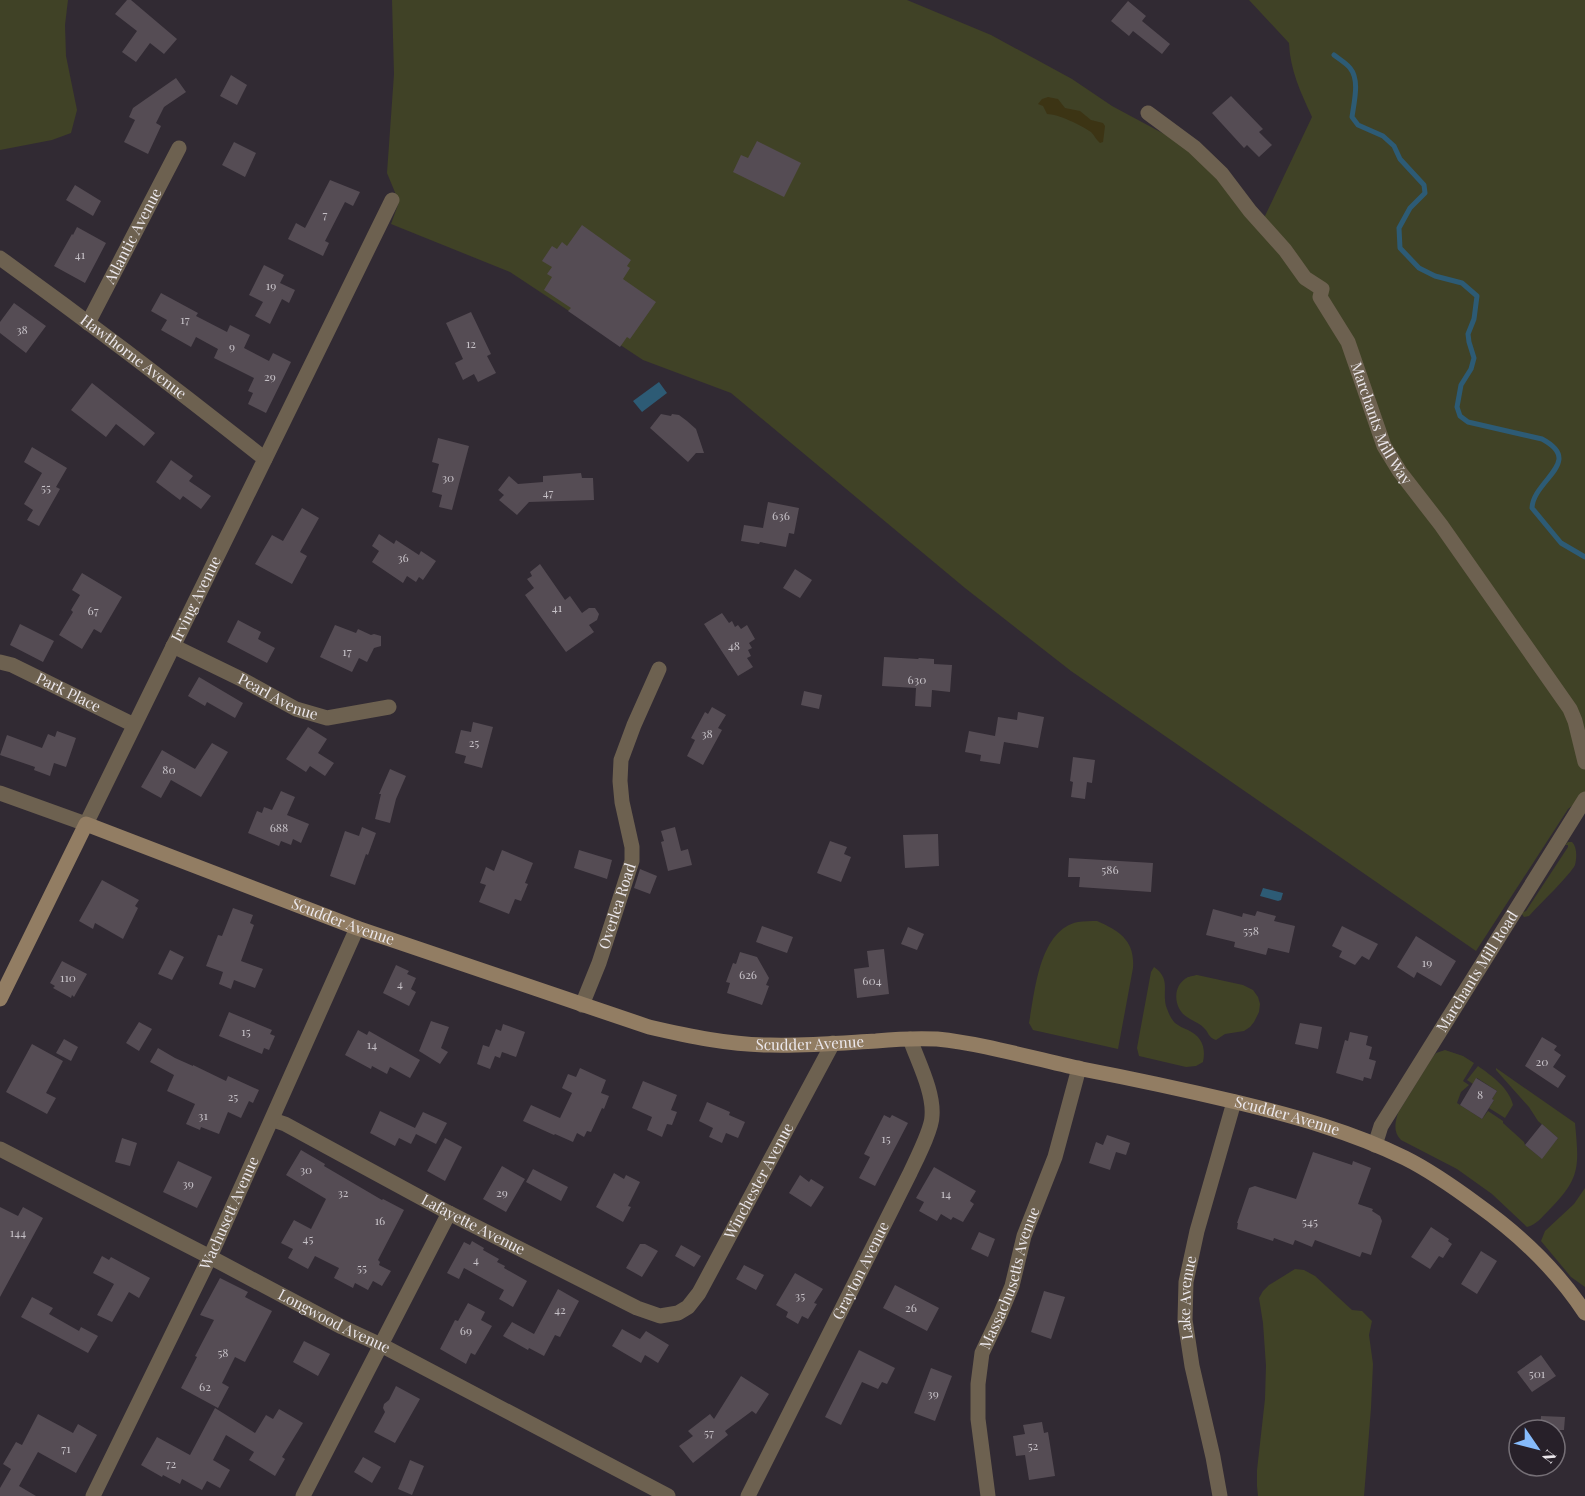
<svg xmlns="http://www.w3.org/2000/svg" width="1585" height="1496" font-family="'Playfair Display',serif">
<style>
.green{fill:#404226}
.sand{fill:#3c3414}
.water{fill:#2d5b75}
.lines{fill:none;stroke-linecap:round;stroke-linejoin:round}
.stream{stroke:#2d5b75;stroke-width:5}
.building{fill:#554c54}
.street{stroke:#6d6150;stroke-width:15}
.secondary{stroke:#927d63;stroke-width:15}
.labels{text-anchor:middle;stroke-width:5;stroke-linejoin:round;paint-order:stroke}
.number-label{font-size:12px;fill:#c6c1c7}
.street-label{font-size:15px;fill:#ece8ed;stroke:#272029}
</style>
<rect width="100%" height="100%" fill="#312a33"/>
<path class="green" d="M0,0h68l-3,25 1,31 11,54 -6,23 -19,7 -52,10z
M392,0h515l84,35 81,44 40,27 95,51 57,61 48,-101c-11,-24 -22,-47 -23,-74l-40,-43h336v796l-17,13 -92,142 -405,-280 -106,-83 -234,-195 -88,-33 -133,-88 -119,-48 8,-22 -12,-29 7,-99z
M1568,842h4c5,5 5,15 3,23 -4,9 -37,41 -46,51l-5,1 -3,-4 5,-2 42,-64v-2h-3z
M1097,921c23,10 38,20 36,47l-15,81 -85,-19 -4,-7c6,-31 10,-93 49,-101 6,-1 13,-1 19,-1z
M1154,967c17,12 8,23 12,39 2,6 5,13 9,17 4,3 8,5 13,7 14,7 18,17 15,32l-7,4 -10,1 -47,-11 -2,-8 14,-76z
M1197,975l46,10 10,5 5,7 2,7 -1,8 -5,10 -4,5 -6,4 -19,3 -9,6c-8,-2 -7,-8 -13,-13 -5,-5 -11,-6 -16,-10 -14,-9 -15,-32 1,-40 1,0 8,-2 9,-2z
M1445,1050l18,6 11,7 -11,18 6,4 -8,7 -4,11 25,16 6,-8 15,10v2l21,19 1,3 16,13 17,-20 -20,-17 -9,-14 -33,-37v-2l79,55c4,43 6,55 -26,87 -7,7 -13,15 -22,17l-35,-33 -35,-25 -56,-29c-8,-8 -6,-17 -3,-27l34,-55 4,-5z
M1478,1066c14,10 31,22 35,39l-8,13 -16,-10 5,-8 -2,-1 5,-8 -20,-13 -4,6 -6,-4z
M1585,1188v99l-14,-10 -30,-36 4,-10 29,-27z
M1295,1269l9,1 11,6 37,34 10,1 10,10 -3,14 4,29 -2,44 -7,88h-106l-1,-10v-16l8,-71 1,-33 -3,-43 -4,-25 4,-7 6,-6z"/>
<path class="sand" d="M1048,97l10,2 7,9 15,3 11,9 12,3 2,3 -2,16 -3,1c-4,-3 -5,-7 -9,-11 -10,-7 -33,-18 -44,-18l-4,-8 -5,-2 4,-5z"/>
<path class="water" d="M659,382l8,11 -25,19 -9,-11z
M1263,888l20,5 -2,7 -3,1 -18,-5z"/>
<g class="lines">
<path class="stream" d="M1334,55c5,4 12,8 16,13 10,12 4,34 2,49l6,8 25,11 11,10 6,13 24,26 1,8 -15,15 -11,20 1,20 19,20 16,8 27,7 15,13 -3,23 -6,15 1,8 5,16 -3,11 -10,16 -4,22 3,9 8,6 74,17c43,23 -9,41 -10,69l29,35 24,14"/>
</g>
<path class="building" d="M127,0h4l46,39 -13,15 -14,-11 -14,19 -14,-10 15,-21 -22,-17z
M1128,1l18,15 -4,5 28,23 -8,10 -29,-23 -4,5 -18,-15z
M231,75l16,10 -10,20 -17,-9z
M176,78l10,14 -22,15 -8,16 5,3 -13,28 -24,-12 11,-22 -6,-3 4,-9z
M1231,96l32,33 -4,3 13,13 -13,12 -12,-12 -3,3 -32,-35z
M757,141l44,22 -17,34 -51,-25 8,-17 7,3z
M234,142l22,11 -11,24 -23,-12z
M330,180l30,12 -7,14 -8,-4 -20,39 4,2 -6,13 -35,-17 8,-16 9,5z
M75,185l26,16 -8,15 -27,-16z
M582,225l49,35 -4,6 3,2 -7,11 33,23 -26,37 -3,-2 -7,10 -52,-36 3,-3 -27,-18 8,-13 -5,-3 5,-7 -10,-6 10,-15 5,3 5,-7 5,4z
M77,227l29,16 -21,40 -31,-17 18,-32 1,1z
M264,265l20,10 -4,8 15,7 -6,13 -7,-4 -12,25 -15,-8 8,-14 -14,-7z
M161,293l37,20 -2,3 31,16 3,-7 20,10 -6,13 25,13 4,-8 18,9 -25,51 -18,-9 5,-11 -5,-2 6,-13 -40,-20 4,-9 -22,-12 -5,10 -30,-17 6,-10 -16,-9z
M14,303l32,23 -20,27 -26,-20v-11z
M471,312l20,42 -4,2 9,17 -18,9 -4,-8 -11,6 -8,-17 8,-4 -17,-36z
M92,383l63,50 -11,13 -28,-22 -10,13 -35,-27z
M661,414l10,2 1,-2 7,1 8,6 9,8 8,24h-8l-8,9 -38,-34z
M438,438l31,8 -17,64 -13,-3 3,-12 -10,-3 7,-28 -7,-2z
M32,447l35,21 -11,19 4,2 -21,37 -12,-6 6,-10 -9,-6 18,-31 -18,-11z
M171,460l22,16 -4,5 22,15 -10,13 -18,-13 -3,4 -24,-18z
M581,473l1,5h11l1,22 -65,2 -12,13 -18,-15 5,-5 -6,-5 11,-14 9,8 25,-2v-6z
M768,502l31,6 -5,26 -5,-1 -3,14 -26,-5 -1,2 -18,-3 3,-16 19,3z
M302,508l17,10 -19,34 7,4 -15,28 -37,-20 17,-29 11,6z
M379,534l15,10 2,-4 23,15 2,-4 15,10 -13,19 -4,-3 -3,5 -9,-6 -4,7 -31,-21 7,-11 -7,-5z
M540,564l25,36 5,-4 12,17 7,-5h6l4,6 -2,6 -8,5 5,7 -28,20 -41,-57 9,-7 -7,-9 5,-3 -2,-4z
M795,569l17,11 -12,18 -17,-10z
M82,573l40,24 -21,36 -7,-4 -12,20 -23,-14 14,-23 -2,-2 9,-15 -8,-5z
M722,613l7,10 3,-2 3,6 3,-2 3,4 6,-4 8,14 -6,4 3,5 -4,2 3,6 -4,2 6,9 -15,9 -34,-52z
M238,620l23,12 -3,7 17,9 -8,15 -40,-21z
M20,624l34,17 -11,21 -33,-17z
M335,625l21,8 2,-4 13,6 3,-1 7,2v10l-7,2 -7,14 -8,-4 -7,14 -32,-15z
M884,657l34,2 1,-1 15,1v5l18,1 -2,27 -18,-2 -1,17 -16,-1 1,-18 -34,-2z
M199,677l44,26 -8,15 -28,-16 -2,4 -17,-10z
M804,691l18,4 -3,14 -18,-4z
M712,707l14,8 -8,13 4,2 -19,35 -16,-9 8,-16 -4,-2 14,-26 3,2z
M1018,712l26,5 -6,31 -34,-6 -4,22 -20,-3 1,-6 -16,-3 4,-21 26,5 3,-19 19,3z
M473,722l20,5 -11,41 -18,-5 2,-7 -11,-3 6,-23 10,2z
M308,727l19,12 -9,14 16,10 -9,13 -15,-10 -4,6 -20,-13z
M57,731l19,7 -10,29 -12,-4 -4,13 -16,-6 1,-3 -35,-12 7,-20 35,13 6,-14 7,3z
M212,743l16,9 -27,45 -30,-17 -10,18 -20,-11 21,-37 33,19z
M1073,757l22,3 -3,23 -5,-1 -2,17 -14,-2 2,-15 -3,-1z
M390,769l16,7 -10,23 -6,24 -15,-4 6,-25h-2z
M281,791l14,6 -8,18 22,9 -8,19 -8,-4 -2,6 -10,-4 -2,5 -31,-13 9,-22 5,2 2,-6 8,3z
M362,827l14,6 -8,22 -2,-1 -11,31 -25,-9 15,-45 14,5z
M675,827l6,24 7,-2 4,16 -24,6 -7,-29 3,-1 -3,-10z
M938,834l1,32 -34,2 -2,-33z
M830,841l17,6 -3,7 7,3 -10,25 -24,-9z
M502,850l31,13 -8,20 3,1 -7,17 -6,-2 -6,15 -30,-12 7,-17 -6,-2 6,-16 8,4z
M579,850l33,10 -5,19 -33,-11z
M1069,858l84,5 -2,29 -72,-5 1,-10h-12z
M640,869l17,7 -7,18 -16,-6z
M102,880l37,20 -4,6 3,2 -15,31 -28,-16 -2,6 -14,-8z
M233,908l20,7 -3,8 4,2 -13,36 22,8 -8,19 -21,-8 -3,9 -12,-5 4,-12 -17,-6 12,-31 4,1z
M1213,909l29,8 1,-4 12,3 2,-5 19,5 -2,5 21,5 -6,27 -21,-5 -2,7 -32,-8 1,-5 -29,-7z
M762,926l31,11 -6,16 -31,-11z
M1342,926l36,18 -9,16 -7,-4 -7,9 -16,-8 3,-6 -10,-5z
M908,927l16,7 -7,16 -16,-6z
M1416,936l40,25 -15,25 -24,-14 -3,6 -17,-11z
M884,949l5,45 -32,4 -3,-29 15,-2 -2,-16z
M170,950l14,7 -12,23 -14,-6z
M740,952l17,5 12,21 -3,7 3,1 -7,19 -35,-12 3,-10 -4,-1 7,-19 3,1z
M62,961l25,13 -13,23 -2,-2 -1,3 -18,-10 2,-2 -5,-3z
M396,965l13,6 -2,3 9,4 -5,11 5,3 -7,14 -26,-13z
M229,1012l43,18 -2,4 5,2 -6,14 -5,-2 -2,6 -43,-18z
M431,1021l18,6 -8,21 7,4 -8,12 -21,-13z
M139,1022l13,7 -13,22 -13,-8z
M1300,1023l22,4 -4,22 -23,-5z
M503,1024l22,8 -9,25 -14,-5 -2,6 -5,-2 -5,13 -13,-5 6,-19 6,2 7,-18 5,2z
M358,1030l9,5 2,-4 51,29 -10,18 -20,-11 -3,7 -15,-8 -1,3 -26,-14z
M1350,1032l18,4 -2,9 6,2 -3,12 7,2 -5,18 -7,-2 -1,4 -27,-8 9,-33 3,1z
M1542,1037l15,9 -3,4 7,5 -8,12 13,9 -8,12 -33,-22z
M64,1039l14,8 -7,14 -15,-8z
M32,1044l31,17 -17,32 10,5 -9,16 -41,-22z
M158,1048l17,10 18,8v-1l33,16 2,-5 31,14 -6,13 -4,-2 -8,17 -13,-6 -9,22 -18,-7 -1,3 -14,-6 9,-20 -28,-13 7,-16 -24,-13z
M580,1068l26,12 -5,13 8,3 -5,13 -2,-1 -11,24 -4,-1 -3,6 -7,-4 -4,9 -18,-8 -1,1 -31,-14 8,-16 29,13 12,-25 -10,-5 6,-14 8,3z
M1476,1078l21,13 -5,8 2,1 -12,19 -22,-14z
M643,1081l34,14 -6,15 6,2 -5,13 -5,-1 -5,13 -15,-7 5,-13 -20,-9z
M707,1102l23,10 -1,3 16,7 -7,16 -12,-5 -4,10 -13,-6 4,-9 -14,-7z
M380,1111l35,17 8,-16 24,11 -11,21 -20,-10 -5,10 -12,-6 -4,8 -25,-13z
M884,1115l6,3 2,-3 16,8 -33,63 -16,-8 11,-21 -6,-3z
M1542,1124l16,14 -16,21 -17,-14z
M1107,1135l23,8 -4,12 -10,-3 -6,18 -21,-7 7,-21 7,3z
M122,1138l15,5 -7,23 -15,-4z
M445,1138l17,9 -17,34 -18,-10z
M301,1150l24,14 -1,2 58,34 1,-1 21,11 -26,50 2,2 -1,3 12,6 -9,15 -9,-5 -5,9 -13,-7 -2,5 -19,-10 5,-10 -24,-12 -7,13 -20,-11 5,-9 -12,-6 13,-23 17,9 15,-30 -40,-24z
M1313,1152l39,13 1,-4 18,7 -13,36 15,5 -1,2 8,5 2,5 -11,34 -9,-3 -2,5 -45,-17 -3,7 -17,-7 -2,5 -19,-7 -1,3 -36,-12 1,-6h-1l12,-35 6,-2 41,13z
M178,1161l34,16 -15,31 -34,-16z
M502,1166l23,13 -19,33 -23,-13z
M934,1167l42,24 -6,10 4,3 -11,18 -10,-5 -2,3 -10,-6 -4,7 -18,-10 5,-9 -8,-4z
M533,1169l35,18 -7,14 -35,-19z
M614,1173l10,6 2,-4 14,7 -12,24 3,1 -8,15 -27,-15z
M800,1175l9,7 2,-3 13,8 -13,20 -22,-14z
M0,1207l18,9 5,-9 20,11 -43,79z
M1431,1227l18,12 -1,2 4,3 -9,14 -4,-2 -9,13 -19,-12z
M979,1232l16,7 -7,18 -17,-8z
M472,1241l12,7 -1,2 16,9 -2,3 8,4 -1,2 23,13 -14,26 -14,-8 5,-9 -40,-22 -5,11 -12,-6 17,-31 6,3z
M640,1244h5l13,7 -16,26 -16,-9z
M681,1245l20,11 -7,11 -19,-11z
M1481,1251l16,10 -20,33 -16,-10z
M102,1256l7,4 2,-3 39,21 -11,20 -10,-6 -17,30 -15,-7 17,-31 -21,-11z
M744,1265l20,10 -8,15 -20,-11z
M795,1273l28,16 -9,14 3,1 -9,15 -6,-3 -4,8 -12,-7 2,-5 -12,-7z
M220,1278l28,14 -3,5 27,14 -27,51 -10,-5 -13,26 7,4 -11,21 -37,-20 16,-31 -2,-1 19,-36 -14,-5z
M895,1285l44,23 -12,23 -44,-23z
M558,1289l21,12 -19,36 -5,-2 -11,21 -15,-8 -1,2 -25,-14 9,-14 22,12z
M1044,1291l21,6 -14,42 -20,-7z
M32,1297l21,11 -4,6 30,17 2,-4 17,9 -10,17 -67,-36z
M468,1303l17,9 -4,8 11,6 -17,29 -4,-2 -5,11 -26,-15 15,-29 3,1z
M622,1329l18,10 6,-8 23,14 -11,18 -13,-8 -4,8 -29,-17z
M304,1341l26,13 -12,22 -25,-14z
M859,1350l36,18 -8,16 -5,-2 -4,7 -16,-7 -21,43 -16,-8z
M1541,1355l15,21 -24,16 -15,-20z
M931,1368l21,8 -17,45 -21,-8z
M741,1376l28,18 -13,20 -4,-3 -27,20 3,4 -35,28 -14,-17 14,-10 -5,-5 22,-17 4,5z
M396,1386l24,13 -25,44 -21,-11 11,-20 -2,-4 1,-4 5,-4z
M215,1408l40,25 11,-18 7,4 6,-10 24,14 -21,34 3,2 -10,17 -26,-16 5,-8 -28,-17 -13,25 17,10 -10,18 -13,-7 -5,9 -20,-11 -2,5 -17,-9 -1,2 -21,-12 16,-28 33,18z
M38,1414l35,19 5,-9 19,11 -21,38 -38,-21 -19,34 17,10h-36v-8l11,-19 -8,-5 13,-22 6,3z
M1541,1416l24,1 -1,13h-24z
M1042,1422l2,11 4,-1 7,44 -26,4 -4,-25 -9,1 -3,-20 12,-2 -2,-9z
M363,1457l18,10 -9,16 -18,-11z
M410,1460l14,6 -12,29 -14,-6z"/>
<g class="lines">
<g class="street">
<path id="s1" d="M1148,113l46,34 28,27 28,37 35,39 20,28 17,11 -2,8 28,45 36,104 16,26 41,53 129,184 5,12 10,41"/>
<path id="s2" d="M0,258c90,65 178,132 265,201"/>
<path id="s3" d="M88,323l91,-175"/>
<path id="s4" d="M173,646l70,34 53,29 31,9 62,-11"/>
<path id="s5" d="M0,662l12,3 122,60"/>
<path id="s6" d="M0,793l86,31 306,-624"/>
<path id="s7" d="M582,1005l17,-42 33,-102v-14l-10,-45 -2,-21 1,-21 13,-35 25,-56"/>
<path id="s8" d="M273,1120l12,4 164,89 188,95 23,8 18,-3 10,-6 11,-14 134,-250"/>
<path id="s9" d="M1375,1145l6,-19 204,-327"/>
<path id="s10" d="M0,1149l210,108 132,70 39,18 287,151"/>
<path id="s11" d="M93,1496l117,-239 147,-329"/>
<path d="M303,1496l146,-283"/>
<path id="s12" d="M748,1496l162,-323c6,-13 22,-44 22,-57 2,-24 -14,-54 -22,-77"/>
<path id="s13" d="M988,1496l-10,-77v-35l4,-31 18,-38 12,-29 12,-50 31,-79 24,-89"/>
<path id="s14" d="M1220,1496l-7,-39 -21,-91 -7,-46 1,-38 11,-51 37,-129"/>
</g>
<path class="secondary" id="s15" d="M0,999l86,-175 271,104 292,99c39,9 81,18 121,18 35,1 71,-2 106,-4 21,-2 41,-3 61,-2 49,5 97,20 145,30 52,10 103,21 154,33 58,14 116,30 169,56 26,13 50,30 73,47 42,30 79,65 107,108"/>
</g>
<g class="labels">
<g class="number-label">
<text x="325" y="219">7</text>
<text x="80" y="259">41</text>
<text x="271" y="290">19</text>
<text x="185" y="324">17</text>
<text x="22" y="334">38</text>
<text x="471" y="348">12</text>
<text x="232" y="351">9</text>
<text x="270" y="381">29</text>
<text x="448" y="482">30</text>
<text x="46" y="492">55</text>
<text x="548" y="497">47</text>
<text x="781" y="520">636</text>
<text x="403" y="562">36</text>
<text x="557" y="612">41</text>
<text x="93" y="615">67</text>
<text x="734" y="650">48</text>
<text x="347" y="656">17</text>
<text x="917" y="684">630</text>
<text x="707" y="738">38</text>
<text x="474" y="747">25</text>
<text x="169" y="774">80</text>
<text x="279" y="832">688</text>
<text x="1110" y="874">586</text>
<text x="1251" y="935">558</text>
<text x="1427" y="967">19</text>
<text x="748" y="979">626</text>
<text x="68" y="982">110</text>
<text x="872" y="985">604</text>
<text x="400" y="988">4</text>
<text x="246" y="1036">15</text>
<text x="372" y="1049">14</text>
<text x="1542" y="1066">20</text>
<text x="1480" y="1099">8</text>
<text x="233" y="1101">25</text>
<text x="203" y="1120">31</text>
<text x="886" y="1143">15</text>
<text x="306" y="1174">30</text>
<text x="188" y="1188">39</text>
<text x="343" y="1197">32</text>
<text x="502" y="1197">29</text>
<text x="946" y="1198">14</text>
<text x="380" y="1225">16</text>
<text x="1310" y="1226">545</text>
<text x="18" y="1237">144</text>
<text x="308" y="1243">45</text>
<text x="476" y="1264">4</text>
<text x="362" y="1272">55</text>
<text x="800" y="1300">35</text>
<text x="911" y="1312">26</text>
<text x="560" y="1314">42</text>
<text x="466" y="1335">69</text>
<text x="223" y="1357">58</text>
<text x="1537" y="1378">501</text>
<text x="205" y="1391">62</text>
<text x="933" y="1398">39</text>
<text x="709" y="1437">57</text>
<text x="1033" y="1450">52</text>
<text x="66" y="1453">71</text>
<text x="171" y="1468">72</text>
</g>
<g class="street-label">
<text dy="5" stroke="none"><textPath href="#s3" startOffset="98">Atlantic Avenue</textPath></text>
<text dy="5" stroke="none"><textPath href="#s2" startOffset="166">Hawthorne Avenue</textPath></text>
<text dy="5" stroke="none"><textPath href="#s1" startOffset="399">Marchants Mill Way</textPath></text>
<text dy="5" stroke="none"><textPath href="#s6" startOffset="342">Irving Avenue</textPath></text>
<text dy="5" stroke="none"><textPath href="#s5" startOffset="75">Park Place</textPath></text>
<text dy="5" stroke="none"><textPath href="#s4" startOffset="117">Pearl Avenue</textPath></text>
<text dy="5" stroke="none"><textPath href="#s7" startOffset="105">Overlea Road</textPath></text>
<text dy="5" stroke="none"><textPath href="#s15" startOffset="470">Scudder Avenue</textPath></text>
<text dy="5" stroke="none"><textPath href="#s9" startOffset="202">Marchants Mill Road</textPath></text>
<text dy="5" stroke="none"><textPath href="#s15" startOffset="956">Scudder Avenue</textPath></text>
<text dy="5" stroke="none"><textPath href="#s15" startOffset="1442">Scudder Avenue</textPath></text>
<text dy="5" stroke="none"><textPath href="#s8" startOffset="609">Winchester Avenue</textPath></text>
<text dy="5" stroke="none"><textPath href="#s11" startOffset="314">Wachusett Avenue</textPath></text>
<text dy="5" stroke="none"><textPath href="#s8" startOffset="226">Lafayette Avenue</textPath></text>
<text dy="5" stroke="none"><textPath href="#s12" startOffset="252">Grayton Avenue</textPath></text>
<text dy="5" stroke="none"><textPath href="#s13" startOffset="224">Massachusetts Avenue</textPath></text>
<text dy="5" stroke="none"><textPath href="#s14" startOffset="202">Lake Avenue</textPath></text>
<text dy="5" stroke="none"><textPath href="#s10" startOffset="376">Longwood Avenue</textPath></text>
</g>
</g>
<g transform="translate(1537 1448) rotate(125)"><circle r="28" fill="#272029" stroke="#767077" stroke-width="1.5"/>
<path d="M0-4.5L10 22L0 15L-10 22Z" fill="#86bbfb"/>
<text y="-9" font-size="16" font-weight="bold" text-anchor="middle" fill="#ece8ed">N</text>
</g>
</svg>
